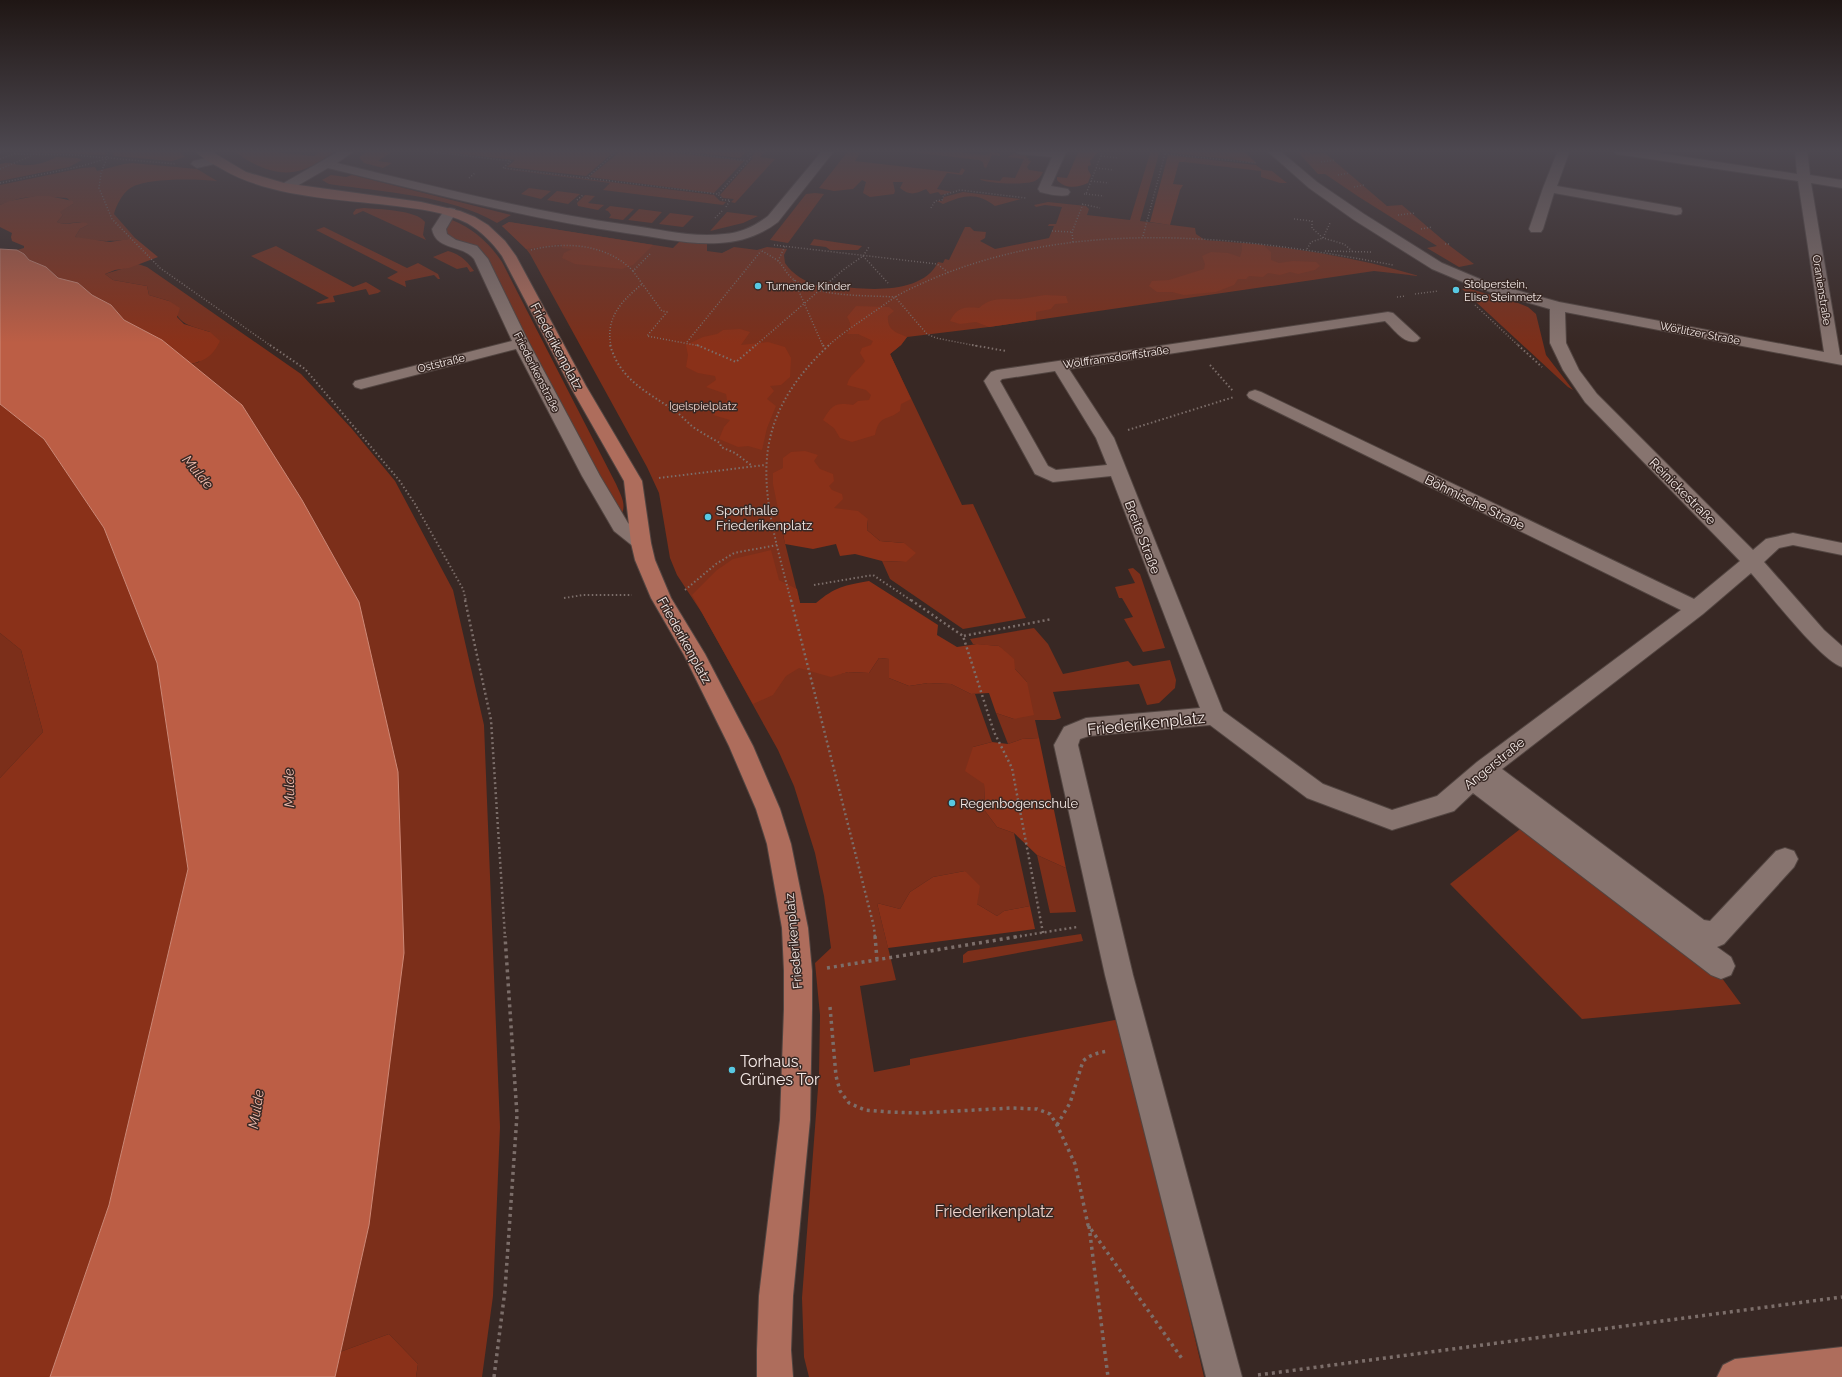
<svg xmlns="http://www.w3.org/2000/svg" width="1842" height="1377" font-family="Raleway,sans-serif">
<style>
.green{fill:#7c2f1a}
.forest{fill:#8a3119}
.water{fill:#bc5e45;stroke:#cd8876}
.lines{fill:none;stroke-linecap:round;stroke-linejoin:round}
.minor-casing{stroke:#524541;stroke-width:2}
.major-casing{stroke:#524541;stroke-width:2}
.path-far3{stroke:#7c6e6a;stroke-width:1.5;stroke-dasharray:1 2;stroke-linecap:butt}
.path-far2{stroke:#7c6e6a;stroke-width:2;stroke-dasharray:1.5 2.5;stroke-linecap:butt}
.path-far1{stroke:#7c6e6a;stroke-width:2.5;stroke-dasharray:2 3;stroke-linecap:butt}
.path{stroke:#7c6e6a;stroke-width:3.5;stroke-dasharray:3 4;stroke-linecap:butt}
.minor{fill:#87746f;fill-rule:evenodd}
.major{fill:#ae6d5c;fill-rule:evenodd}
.poi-dot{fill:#58c9e3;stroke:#382824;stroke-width:1.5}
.labels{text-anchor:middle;stroke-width:3;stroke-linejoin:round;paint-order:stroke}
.far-poi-label{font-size:11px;fill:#f5eae7;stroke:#382824;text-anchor:start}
.far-street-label{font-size:11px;fill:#f5eae7;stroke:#382824}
.far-park-label{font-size:11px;fill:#efd4cd;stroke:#382824}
.street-label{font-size:13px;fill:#f5eae7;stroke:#382824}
.poi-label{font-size:13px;fill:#f5eae7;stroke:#382824;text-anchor:start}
.water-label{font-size:14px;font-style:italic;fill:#efbcae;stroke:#382824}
.near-street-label{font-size:16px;fill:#f5eae7;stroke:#382824}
.near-poi-label{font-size:16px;fill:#f5eae7;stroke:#382824;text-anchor:start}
.near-park-label{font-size:16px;fill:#efd4cd;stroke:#382824}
</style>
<rect width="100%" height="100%" fill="#382824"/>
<path class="green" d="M28,150h76l2,5 -83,-3z
M111,150h67l7,7 -13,4 -58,-5z
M233,150h20l61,6 8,-6h15c-11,7 -23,16 -35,20 -25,8 -50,-5 -69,-20z
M390,150h4l-16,11 14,2 -9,5 -19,-5 -5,-6 8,-5h20z
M426,150h190l-30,26 -79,-9 8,-7z
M622,150h30l92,11 -30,32 -125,-16z
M673,150h75l-8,8z
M758,150h8l-6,7 15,2 -40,44 -4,-1 3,-3 -11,-1 -3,-3 33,-37 -2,-1z
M849,150h13l-7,11 104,12 3,-5 3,2 -3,5 -15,-2 -10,16 15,3 -11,3 -3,-3 -8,2 -4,-5c-11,5 -16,7 -26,-1l3,-6h-10l2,9 -1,3 -24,3 -7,-4 3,-11 -4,-2 -9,9 -19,2 -15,-3z
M893,150h47l45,5 7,-3 8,1v3l-8,-1 -6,13 -2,-1 -1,-5 -4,-2z
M1151,150h9l-20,71 55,7 1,6 9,6c72,5 145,15 214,36l-45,-5 -385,56 -82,10 -6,8 -11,9 72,151 11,-1 53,114 -63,11 -73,-50 -8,-18 24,1 -2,-19 -24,-2 -13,-11 1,-11 -86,12 18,72 31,73 17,-4 21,1 10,-15 10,1v19l20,8 19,-3 23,1 20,10h4l17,48 -19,5 11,37 1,27 12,16 17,6 16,73 -26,5 -7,5 -20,-12 -12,-33 -32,6 -23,15 -10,17 -23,-6 19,77 -36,6 14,86 36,-7v-6l210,-40 84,358h-395l-5,-20 -2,-59 17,-223 1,-60 -5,-52 16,-15 -7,-52 -9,-43 -21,-67 -16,-36 -76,-137 -25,-38 -7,-17 -11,-65 -12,-26 -117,-213 -10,-13 -18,-15 7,-4 164,26 8,-8 26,3v8l15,2 12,-6 23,3 10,-3 20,2 -3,6 1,8c8,12 20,18 33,23l7,-5 8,2 -1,2c30,5 90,11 106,-23l5,1 2,-4 4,1 16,-33h5l4,4 12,1 -1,6 -5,3 15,8 54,-11 5,-12h-6l1,-2h7l6,-17 -17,-2 -9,2 -2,-2 14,-3 38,4 3,3 -2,6 43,5z
M1170,150h50l16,10 -66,-7z
M1296,150h11l4,4 14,-1 62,53 15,-1 48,41 24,18 -15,3 -32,-19 10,-2 -78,-49 -34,-23h-7z
M1014,153l12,2 1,3h2l-1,2 3,1 -4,6 2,3 14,2c-2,4 -4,7 -8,9 -9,4 -44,3 -54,-1l-1,-1 20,2 3,-4 12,1 9,-19 -16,-2z
M56,157l21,1 5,2 -13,7 -69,14v-17c12,-3 10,0 21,1 12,1 25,-2 35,-8z
M1186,157l70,8 7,5 9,1 15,12h-7l-19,-6v-6l-77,-9 3,-2z
M132,163l65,6 20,12c-18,-2 -73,-4 -88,8 -7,5 -13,17 -15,25l21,24c-14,4 -47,4 -60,-1l5,-8 8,-4c-12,-6 -22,1 -31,-3l6,-7 -4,-3 14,-8 -6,-6c-26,-2 -41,-4 -67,7v-20l82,-17 13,-1 2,4 27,-7z
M497,168l217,27 6,6 6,1 -3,3 -120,-15 7,-7z
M331,175l15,2 6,-2 159,40 -14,8c-47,-28 -115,-31 -168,-39l-7,-4z
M529,188l22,3 -10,8 -20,-5z
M557,191l23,3 -12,10 -21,-4z
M963,192l58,7 -26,7c-19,-14 -30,-11 -52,-2l-6,-3h5l2,-4z
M815,193l9,1 -36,49 -18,-3 36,-46z
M585,195l10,1 -7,7 16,2 -6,5 -20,-4 -1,-3z
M610,206l24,3 -11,11 -14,-2 2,-3 -3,-4 -3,-1z
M364,208c14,1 53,2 61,14l-2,13 3,5 -63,-29 -9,4 -1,-2 3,-4z
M639,209l23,3 -10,11 -24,-3z
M727,212l31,4 -15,7 -33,8z
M670,213l24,3 -11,11 -24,-3z
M452,220c21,8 38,24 50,42l114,222c5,12 11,20 5,32l-34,-60 -103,-203c-10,-10 -26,-9 -37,-18l-1,-7z
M324,227l83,41 11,-5 20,11 2,5h-2l-4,-4 -29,6 1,6 -19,-9 11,-6 -82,-42z
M814,239l48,7 -4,4h-28l-4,-3 -16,-2z
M276,246l77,41 13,-5 15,9 -3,2 -9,2 -3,-6 -33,7 2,6 -17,2 -2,-1 13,-5 -78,-42z
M448,251c13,4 18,9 26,20l-4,1 -3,-5 -10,2 -24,-12z
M138,264l9,3 154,107 51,55 43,52 58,109 31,135 16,402 -7,169 -11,81h-66l2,-13 -29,-30 -49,18 29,-127 -10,-623 -57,-102 -60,-95 -51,-41 8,-2 11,-30c-25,-8 -29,-6 -41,-31l-20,-6 -2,-9 -34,-6 -8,-6z
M1467,288l51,15 10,4 8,7 10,41 27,35 -5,-3 -106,-98z
M1133,568l7,6 25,74 -22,4 -19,-33 9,-2 -11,-19h-3l-4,-11 20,-4 -7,-14z
M1034,628l14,16 15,30 65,-13 5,5 37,-6 6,20 -1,8 -16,15 -12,2 -8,-21 -86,8 8,26 -6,2h-20l4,18 -17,1 -14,5 -12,-31 18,6 13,-37 -12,-13 -16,-23 -26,-2 -3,-5z
M0,633l21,17 22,82 -43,46z
M1524,826l192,144 25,34 -159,15 -132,-135z
M1037,855l29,13 10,44 -26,1z
M1081,934l2,7 -120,22v-8l5,-4z"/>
<path class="forest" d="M1079,150l20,1 -9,10 1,4 -3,1v4l3,5 -3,8c-11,5 -23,6 -31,-3v-3l10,1z
M1220,150h23l13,13 -20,-3z
M1168,155l18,2 1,3 -3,2h-5l-6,22 10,1 -3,5 -10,35 -20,-3z
M36,196h13l24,5v3l-13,8 3,3 -6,7c8,4 21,-1 30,1l1,2 -8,4 -5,8 35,5 25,-4 23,19 -29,11 -14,2 -10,4 8,6 34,6 2,9 20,6 11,7 -3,9 7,7 26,8 10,9c-7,14 -13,19 -29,23l-29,-24 -38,-20 -13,-15 -19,-10 -14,-12 -20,-5 -12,-11 -17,-7 -5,-6 -7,-4 7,-2v-2l-12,-5 -1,-4 1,-4 -12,-6v-22l9,-4z
M509,222l144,23 -20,20 -11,4 -47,-5 -13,-6 2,-5 8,-4 -10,-1 -1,-4 -35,5 -24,-23z
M1242,243l21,2 8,7v8l8,3 14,-2 23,1 4,4 -5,4 -17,4 -8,-2 -10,3 -12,-2 -5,4 -14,-1 -3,3h-8l-4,6 -18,7 -32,3 -12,-3h-15l-8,-6 3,-5 17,-1 35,-11 1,-5 -3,-8 9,-4 17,1 12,4 2,-7z
M1045,295l21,1 2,7 -13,1 -4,5 -15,3v8l-47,7 -13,-5 -16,2 -10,-3c7,-14 15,-14 29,-13 13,-12 26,-8 41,-9 9,-1 17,-3 25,-4z
M856,306l33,1 5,4 -6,5c-1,14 7,16 19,21l-6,8 -11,9 21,45 -10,5 -1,7c-14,11 -20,2 -25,24l-23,7 -12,-4 -6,-10 -11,-8c9,-15 12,-18 30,-15l5,-4 11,-1 2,-5 -5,-5 -19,-5c3,-12 11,-13 18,-24l-5,-8 2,-5 9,-3 2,-4 -15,-7h-11c5,-6 4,-11 0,-17z
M740,329l10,3 -9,13 27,-3 17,5 6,11 -1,19 -9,8 -11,1 4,5 -7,8 9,7 -9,22 -5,22 -14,-4 -10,1 -19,-8 5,-12 6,-7 -17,-5 2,-9 12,-6 -1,-6 -20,-7 10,-7 -1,-4 -17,-3 -12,-6 2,-12 -2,-10 17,-8 14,-3 6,-4z
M0,404l44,35 60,89 53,135 31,206 -79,336 -59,172h-50v-599l43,-46 -22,-82 -21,-17z
M805,451l13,4 -4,6 6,8 13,5 1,7 -5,5 3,4 10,4 1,5 -9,9 24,3 10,8 -1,11 13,11 24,2 12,10 -10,9 -24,-1 -27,-7 -15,2 -4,-12 -23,5 -28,-5 -12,-60v-11l10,-5v-10l8,-6z
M771,550l8,30 18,9 3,14h16c19,-16 29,-18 53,-22l69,44 -1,10 20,12 20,-3 22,2 15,13 1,10 12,13 7,33 -20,4 -18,-6 -7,-20 -18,1 -20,-10 -23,-1 -19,3 -20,-8v-19l-10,-1 -10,15 -21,-1 -17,5 -32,-9 -13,8 -13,19 -20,9 -61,-109 25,-25 16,-11z
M1039,738l27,130 -29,-13 -23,-22 -17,-6 -12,-16 -1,-27 -19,-13 8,-24 19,-5 16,2 14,-5z
M965,871l15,15 -3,18 20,12 7,-5 26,-5 5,23 -147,19 -11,-45 23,6 10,-17 23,-15z
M389,1334l29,30 -2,13h-81l5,-25z"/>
<path class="water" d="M0,249l17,1 7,4 5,6 17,7 12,11 20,5 14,12 19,10 13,15 38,20 80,65 60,95 57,102 39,170 6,181 -35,272 -34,152h-285l59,-172 79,-336 -31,-206 -53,-135 -60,-89 -44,-35z"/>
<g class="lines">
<g class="minor-casing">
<path id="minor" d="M341,150h15l-19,13c96,23 192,48 291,62 31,4 64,13 96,9 17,-1 31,-8 44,-18l55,-66h12l-57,72c-17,13 -37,20 -59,21 -31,2 -62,-6 -93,-10 -101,-15 -199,-41 -298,-65l-38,22h-8l-2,-3 2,-3z
M1013,150h54l-16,36 17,3 2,3 -2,3c-8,2 -20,-1 -28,-3l-2,-3 14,-32 -33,-3z
M1266,150h13l38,32 47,32 78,49 45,19 72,20 265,50 -26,-171 -182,-27 -6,-4h30l157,24 -2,-24h12l3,25 32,5v8l-31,-5 29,172h2v10l-277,-53 1,31 13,27 18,24 156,156 13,-11 27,-6 49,10v12l-49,-10 -14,3 -15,14 60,68 18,16v21c-22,-7 -73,-74 -91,-94l-48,41 -201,155 202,151 6,1 66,-70 9,-3 9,3 4,8 -4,8 -70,77 -7,3 14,10 4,9 -4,9 -10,4 -10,-4 -238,-182 -19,18 -62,19 -85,-32 -97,-73 -121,11 -9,3 -2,6 55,230 109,402h-36l-101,-402 -51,-230 10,-18 22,-9 114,-10 -89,-232 -58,6 -18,-8 -51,-93 7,-9 6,-2 391,-58 5,1 24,22 3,3 -3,3c-13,4 -23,-12 -32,-20l-316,48 45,69 109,273 100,73 69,26 45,-14 40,-34 204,-152 -432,-212 -2,-3 2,-3 6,-2 6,2 433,207 46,-38 -155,-159 -22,-32 -13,-27v-34l-73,-21 -45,-19 -78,-49 -45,-32zM1055,371l41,67 11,27 -51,5 -8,-4 -48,-85 2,-2z
M1558,150h12l-13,36 119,21 5,1 1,3 -1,3 -5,1 -122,-22 -11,36 -2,3h-10l-2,-3 14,-41z
M215,156l4,1 2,3 -2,3 -22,5 -6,-4 2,-3z
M450,208l5,1 1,3 -10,17 1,5 9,6 21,6 11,13 41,84 71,133 28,47 20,16 3,4 -3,4 -7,2 -7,-2 -20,-16 -32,-55 -66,-127 -155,40 -6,-2 -2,-3 2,-3 157,-40 -38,-82c-12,-15 -38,-8 -42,-30l13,-20z"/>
</g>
<g class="major-casing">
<path id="major" d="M195,150h14l37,22 38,11 137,19 39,9 15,6 13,8 17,16 11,15 70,130 56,95 9,62 4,17 16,38 34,56 48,92 27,63 11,35 17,84 4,43v38l-2,111 -17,176 -2,54 2,27h-36v-27l2,-54 21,-176 4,-111v-38l-2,-43 -15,-84 -11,-35 -27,-63 -45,-91 -33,-57 -16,-38 -4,-17 -7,-62 -54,-95 -68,-130c-9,-13 -21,-25 -35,-33 -22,-11 -47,-14 -71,-17 -55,-7 -125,-8 -174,-37 -9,-5 -21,-11 -27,-19z
M1842,1347v30h-125l6,-12 12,-6z"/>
</g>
<path class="path-far3" d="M107,150v8l-6,15 -2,15 13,31 48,49 111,78
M384,150h2
M416,150l95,11 -8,7 215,26
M663,150l86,11
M0,153l7,-3
M15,154l59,1 102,9
M1165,154l91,9
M1101,156l17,2
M0,159l24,-9
M1321,162l14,-2
M1096,168l18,2
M0,169l31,-13
M1338,175l11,-2
M469,178l6,-5
M587,178l31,-28
M1091,181l18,2
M0,183l82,-17 23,-7
M1354,187l10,-2
M1084,194h2l17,-44
M1086,194l18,2
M577,200l6,-5
M1082,204l18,4
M726,207l4,-7h-7l-5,-6 33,-36 -3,-2 6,-6
M931,208l4,-7 7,-1 2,-5 16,-5 66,8
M1398,215l17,-2
M715,218l7,-7
M1294,219l18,2v7l11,10 21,6 8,7
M1421,229l11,-2
M1052,231l20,1
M1143,236l23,-86
M1073,242l-1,-10 11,-28
M1445,244h6
M774,245l163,19 12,9
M1307,249l4,-7 12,-4 7,-15
M531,250c35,-9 76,-6 102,21
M762,251c5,3 11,6 16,10 6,5 8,13 15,18 26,19 72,16 102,18l32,37 9,4 41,8
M1325,251l47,1
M650,254l-17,17 29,40 5,1 -20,24 53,10
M863,256l25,27
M778,261l7,-15
M794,280l29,66
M1415,294l23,-3
M1397,297l9,-1
M1475,305l44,41
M687,342l74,-91
M611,346c-6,-29 11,-45 31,-62
M755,346l88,-76 20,-14 6,-9
M828,346c14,-13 29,-22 44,-33 10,-6 19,-14 30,-20 155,-79 327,-59 491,-28"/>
<path class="path-far2" d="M270,345l35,24 94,111 16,24 48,85 3,12
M610,345c11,36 36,46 65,66 7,5 12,11 18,16 9,6 18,11 27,16l1,4 14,6 16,12
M697,345l39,17 20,-17
M823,345l2,4
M972,345l34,6
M1518,345l24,22
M1210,365l23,26
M1128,430l106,-33
M659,478l106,-13
M814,585l59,-10 39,26
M685,590l31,-26 18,-11 43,-8
M564,598l19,-3h49
M791,601c-27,-105 -51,-172 38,-256"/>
<path class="path-far1" d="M465,600l26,120 14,217
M791,600l83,327 1,10
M911,600l52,36
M1043,933l-31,-165 -18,-36 -31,-96 89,-17
M1015,937l62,-10"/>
<path class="path" d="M875,936l2,24
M827,968l194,-32
M830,1007l6,69 4,15 9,12 16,7 24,2 31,1 91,-5 26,1 13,5 7,11 18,39 13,61 95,135
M1057,1125l13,-22 13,-42c8,-7 15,-8 25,-10
M1089,1226l19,151
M1258,1375l584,-78
M494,1377l11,-87 12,-175 -12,-179"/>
<use href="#minor" class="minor"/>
<use href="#major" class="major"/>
</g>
<linearGradient id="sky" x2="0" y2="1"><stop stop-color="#1f1614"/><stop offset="0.44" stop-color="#4d4850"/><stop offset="1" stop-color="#4d4850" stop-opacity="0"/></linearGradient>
<rect width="1842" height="343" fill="url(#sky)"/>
<g class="poi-dot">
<circle cx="758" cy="286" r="4"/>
<circle cx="1456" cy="290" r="4"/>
<circle cx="708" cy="517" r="4"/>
<circle cx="952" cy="803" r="4"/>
<circle cx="732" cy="1070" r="4"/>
</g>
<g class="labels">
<g class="far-poi-label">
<text x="1464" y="288">Stolperstein,<tspan x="1464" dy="13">Elise Steinmetz</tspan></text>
<text x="766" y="290">Turnende Kinder</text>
</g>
<g class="far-street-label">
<text transform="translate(1822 290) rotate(81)" y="4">Oranienstraße</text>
<text transform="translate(1700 333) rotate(11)" y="4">Wörlitzer Straße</text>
<text transform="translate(1116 357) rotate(-8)" y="4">Wolfframsdorffstraße</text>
<text transform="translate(441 363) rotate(-14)" y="4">Oststraße</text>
<text transform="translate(537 372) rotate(63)" y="4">Friederikenstraße</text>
</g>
<g class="far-park-label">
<text x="703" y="410">Igelspielplatz</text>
</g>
<g class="street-label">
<text transform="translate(557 346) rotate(62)" y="5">Friederikenplatz</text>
<text transform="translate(1683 491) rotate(45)" y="5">Reinickestraße</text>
<text transform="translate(1475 502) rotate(26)" y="5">Böhmische Straße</text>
<text transform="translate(1143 537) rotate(69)" y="5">Breite Straße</text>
<text transform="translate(685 640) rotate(61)" y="5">Friederikenplatz</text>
<text transform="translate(1494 763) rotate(-39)" y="5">Angerstraße</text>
<text transform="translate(793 941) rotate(-95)" y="5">Friederikenplatz</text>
</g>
<g class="poi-label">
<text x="716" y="515">Sporthalle<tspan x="716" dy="15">Friederikenplatz</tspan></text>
<text x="960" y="808">Regenbogenschule</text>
</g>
<g class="water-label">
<text transform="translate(198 472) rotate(50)" y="5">Mulde</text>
<text transform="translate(289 788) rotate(-91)" y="5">Mulde</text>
<text transform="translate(256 1109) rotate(-81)" y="5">Mulde</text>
</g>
<g class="near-street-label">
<text transform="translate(1146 723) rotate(-6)" y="6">Friederikenplatz</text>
</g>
<g class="near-poi-label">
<text x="740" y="1067">Torhaus,<tspan x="740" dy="18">Grünes Tor</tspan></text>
</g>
<g class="near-park-label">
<text x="994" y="1217">Friederikenplatz</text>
</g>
</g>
</svg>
